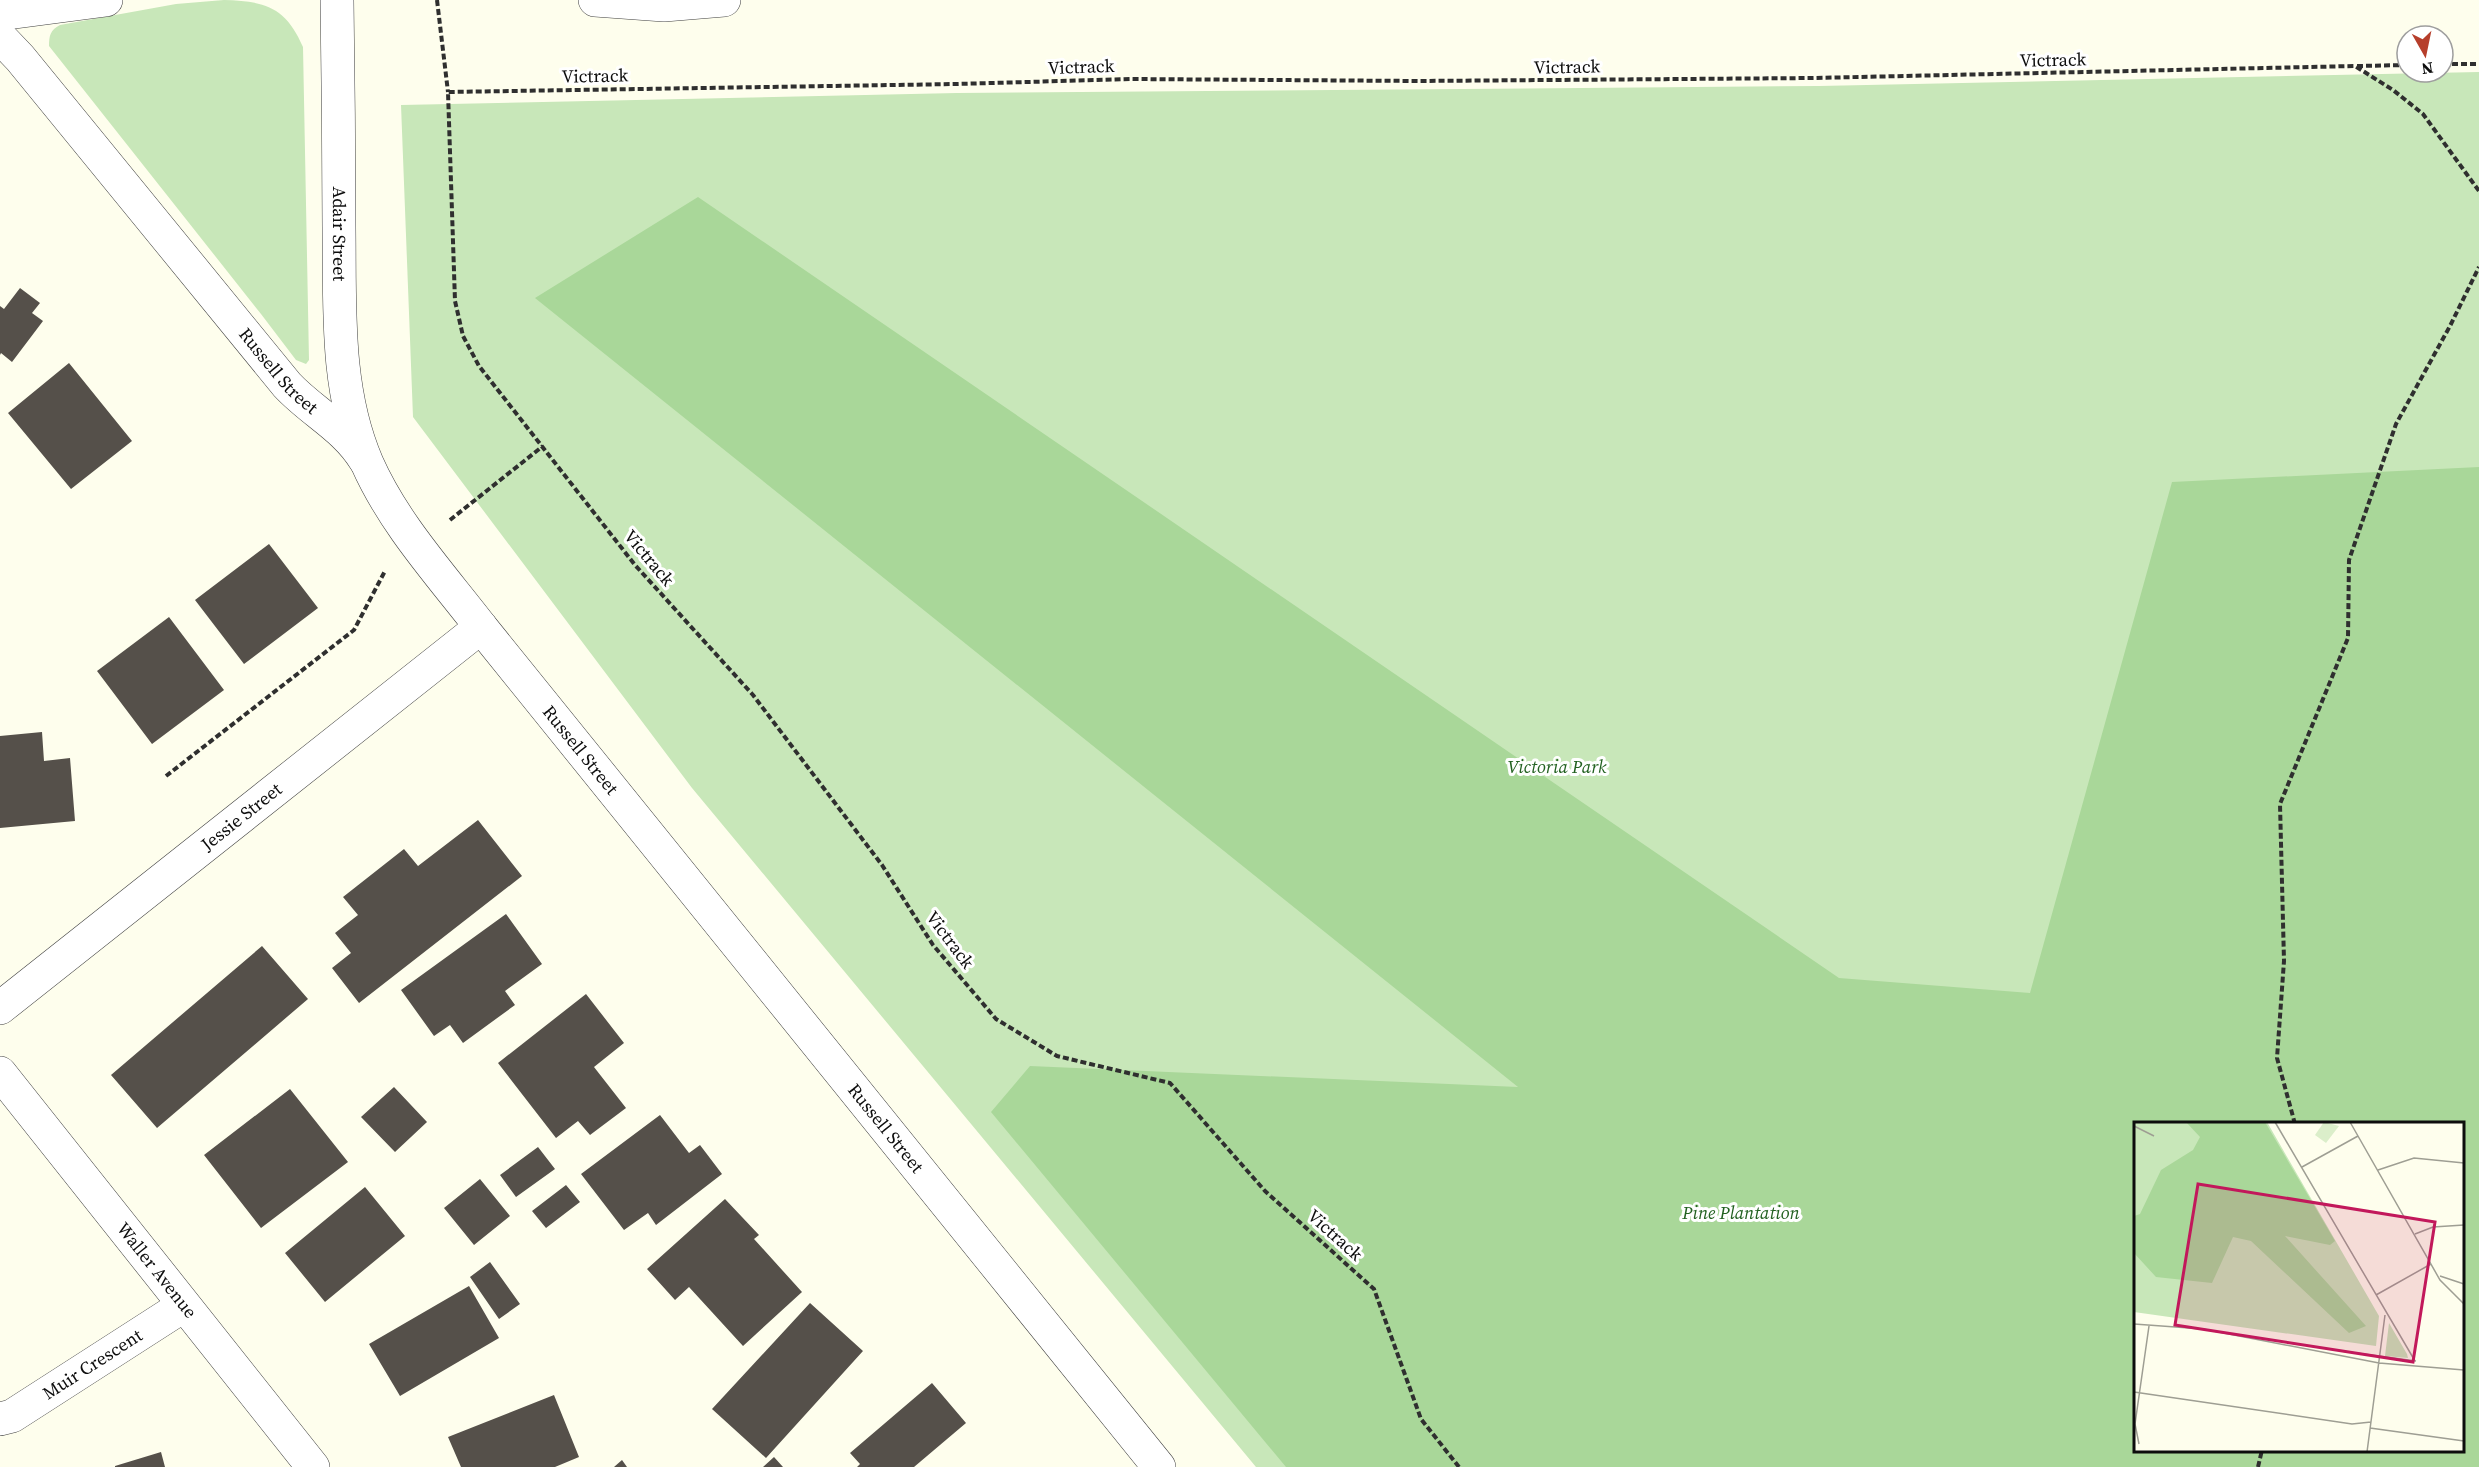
<svg xmlns="http://www.w3.org/2000/svg" width="2479" height="1467" font-family="'Source Serif 4',serif">
<style>
.green{fill:#c8e7b9;fill-rule:evenodd}
.forest{fill:#a9d799;fill-rule:evenodd}
.building{fill:#55504a}
.lines{fill:none;stroke-linecap:round;stroke-linejoin:round}
.minor-casing{stroke:#404040;stroke-width:34}
.tertiary-casing{stroke:#404040;stroke-width:34}
.path{stroke:#2f2f2f;stroke-width:4;stroke-dasharray:6 3;stroke-linecap:butt}
.minor{stroke:#fff;stroke-width:33}
.tertiary{stroke:#fff;stroke-width:33}
.labels{text-anchor:middle;stroke-width:6;stroke-linejoin:round;paint-order:stroke}
.street-label{font-size:18px;fill:#0d0d0d;stroke:#fff}
.park-label{font-size:18px;font-style:italic;fill:#226120;stroke:#fff}
.inset-road{fill:none;stroke:#9e9e93;stroke-width:1.5}
.view{fill:#c2185b;fill-opacity:0.15;stroke:#c2185b;stroke-width:3}
.inset-edge{fill:none;stroke:#0d0d0d;stroke-width:3}
</style>
<rect width="100%" height="100%" fill="#fefeed"/>
<path class="green" d="M224,0c41,1 62,7 79,47l6,313 -3,4 -10,-4 -35,-46 -212,-268c0,-10 1,-16 11,-21l116,-21z
M2479,72v1395h-1223l-564,-679 -279,-371 -12,-312 556,-12 862,-7zM2136,1124h326v326h-326z"/>
<path class="forest" d="M698,197l1141,781 191,15 142,-511 307,-15v1000h-1193l-295,-355 39,-46 488,21 -983,-789zM2136,1124h326v326h-326z"/>
<path class="building" d="M20,288l20,15 -8,10 11,8 -31,41 -11,-9 -1,2v-49l4,3z
M69,363l63,78 -61,48 -63,-76z
M269,544l49,64 -74,56 -49,-64z
M169,617l55,73 -72,54 -55,-73z
M42,732l2,29 26,-3 5,63 -75,7v-92z
M478,820l44,56 -163,127 -27,-35 19,-15 -16,-20 23,-18 -15,-18 61,-48 14,17z
M506,914l36,50 -37,27 10,14 -52,38 -13,-18 -16,11 -33,-46z
M262,946l46,53 -151,129 -46,-53z
M586,994l38,49 -30,24 32,41 -36,27 -12,-14 -22,17 -58,-75z
M394,1087l33,35 -32,30 -34,-35z
M290,1089l58,73 -87,66 -57,-73z
M660,1115l29,38 11,-8 22,29 -66,51 -8,-12 -24,17 -43,-56z
M538,1147l17,22 -39,28 -16,-22z
M480,1179l30,37 -36,29 -30,-37z
M566,1185l14,17 -34,26 -14,-17z
M365,1187l40,49 -80,66 -40,-49z
M725,1199l34,36 -5,4 48,53 -59,54 -54,-59 -14,13 -28,-31z
M490,1262l30,42 -21,15 -29,-42z
M469,1286l30,52 -99,58 -31,-52z
M810,1303l53,48 -97,107 -54,-49z
M932,1383l34,40 -52,44h-57l3,-3 -10,-11z
M554,1395l25,62 -24,10h-94l-13,-30z
M161,1452l4,15h-50v-1z
M774,1457l9,10h-20z
M622,1460l5,7h-13z"/>
<g class="lines">
<g class="minor-casing">
<g id="minor">
<path d="M595,0l69,5 60,-5"/>
<path d="M0,14l106,-14"/>
<path id="s1" d="M0,37l20,21 267,327c25,27 58,42 78,75"/>
<path id="s2" d="M0,1008l481,-381"/>
<path id="s3" d="M0,1073l313,394"/>
<path id="s4" d="M0,1419l12,-3 171,-110"/>
</g>
</g>
<g class="tertiary-casing">
<g id="tertiary">
<path id="s5" d="M337,0c1,76 2,151 2,227 1,79 -4,162 28,236 27,61 74,112 114,164l678,840"/>
</g>
</g>
<path class="path" d="M437,0l11,92
M2443,64h36
M2357,66l50,-1
M450,520l93,-74
M166,776l188,-146 31,-59
M2295,1124l-18,-66 7,-97 -4,-157 68,-166 1,-78 47,-136 54,-98 29,-59
M1459,1467l-38,-48 -47,-130 -109,-98 -95,-108 -113,-27 -61,-37 -63,-74 -51,-80 -129,-170 -118,-130 -156,-199 -16,-30 -8,-35 -7,-209 509,-8 174,-5 287,2 395,-3 542,-12 38,24 30,24 56,77
M2258,1467l4,-17"/>
<use href="#minor" class="minor"/>
<use href="#tertiary" class="tertiary"/>
</g>
<g class="labels">
<g class="street-label">
<text transform="translate(2053 60) rotate(-1)" y="6">Victrack</text>
<text transform="translate(1081 67) rotate(-2)" y="6">Victrack</text>
<text transform="translate(1567 67) rotate(-1)" y="6">Victrack</text>
<text transform="translate(595 76) rotate(-1)" y="6">Victrack</text>
<text dy="6" stroke="none"><textPath href="#s5" startOffset="234">Adair Street</textPath></text>
<text dy="6" stroke="none"><textPath href="#s1" startOffset="435">Russell Street</textPath></text>
<text transform="translate(649 558) rotate(50)" y="6">Victrack</text>
<text dy="6" stroke="none"><textPath href="#s5" startOffset="825">Russell Street</textPath></text>
<text dy="6" stroke="none"><textPath href="#s2" startOffset="308">Jessie Street</textPath></text>
<text transform="translate(950 940) rotate(53)" y="6">Victrack</text>
<text dy="6" stroke="none"><textPath href="#s5" startOffset="1311">Russell Street</textPath></text>
<text transform="translate(1335 1235) rotate(42)" y="6">Victrack</text>
<text dy="6" stroke="none"><textPath href="#s3" startOffset="252">Waller Avenue</textPath></text>
<text dy="6" stroke="none"><textPath href="#s4" startOffset="108">Muir Crescent</textPath></text>
</g>
<g class="park-label">
<text x="1557" y="773">Victoria Park</text>
<text x="1741" y="1219">Pine Plantation</text>
</g>
</g>
<g transform="translate(2134 1122)">
<rect width="330" height="330" fill="#fefeed"/>
<path d="M133,0l112,194 -3,30 -242,-34v-189zM255,201l18,31 1,4 -23,-2z" fill="#c8e7b9"/>
<path d="M52,0h79l70,119 -5,4 -45,-9 81,90 -17,7 -98,-92 -18,-4 -21,46 -56,-6 -22,-24v-37l6,-2 21,-44 32,-20 7,-13z" fill="#a9d799"/>
<path d="M190,0l15,4 -13,17 -11,-8z" fill="#dbeeca"/>
<path class="inset-road" d="M141,0l140,239M216,0l90,158 24,24M0,4l20,10M168,45l56,-31M244,48l36,-12 50,5M281,112l18,-7 31,-2M306,154l24,8M242,173l55,-31M0,202l69,5 176,34 85,7M207,229l75,10M0,270l218,32 19,-2M236,306l94,13M5,322l-4,-20 14,-98M233,330l18,-137"/>
<path class="view" d="M64,62l237,38 -22,140 -238,-37z"/>
<rect width="330" height="330" class="inset-edge"/>
</g>
<g transform="translate(2425 54) rotate(171)"><circle r="28" fill="#ffffff" stroke="#9e9e9e" stroke-width="1.5"/>
<path d="M0-4.5L10 22L0 15L-10 22Z" fill="#b63e2b"/>
<text y="-9" font-size="16" font-weight="bold" text-anchor="middle" fill="#0d0d0d">N</text>
</g>
</svg>
